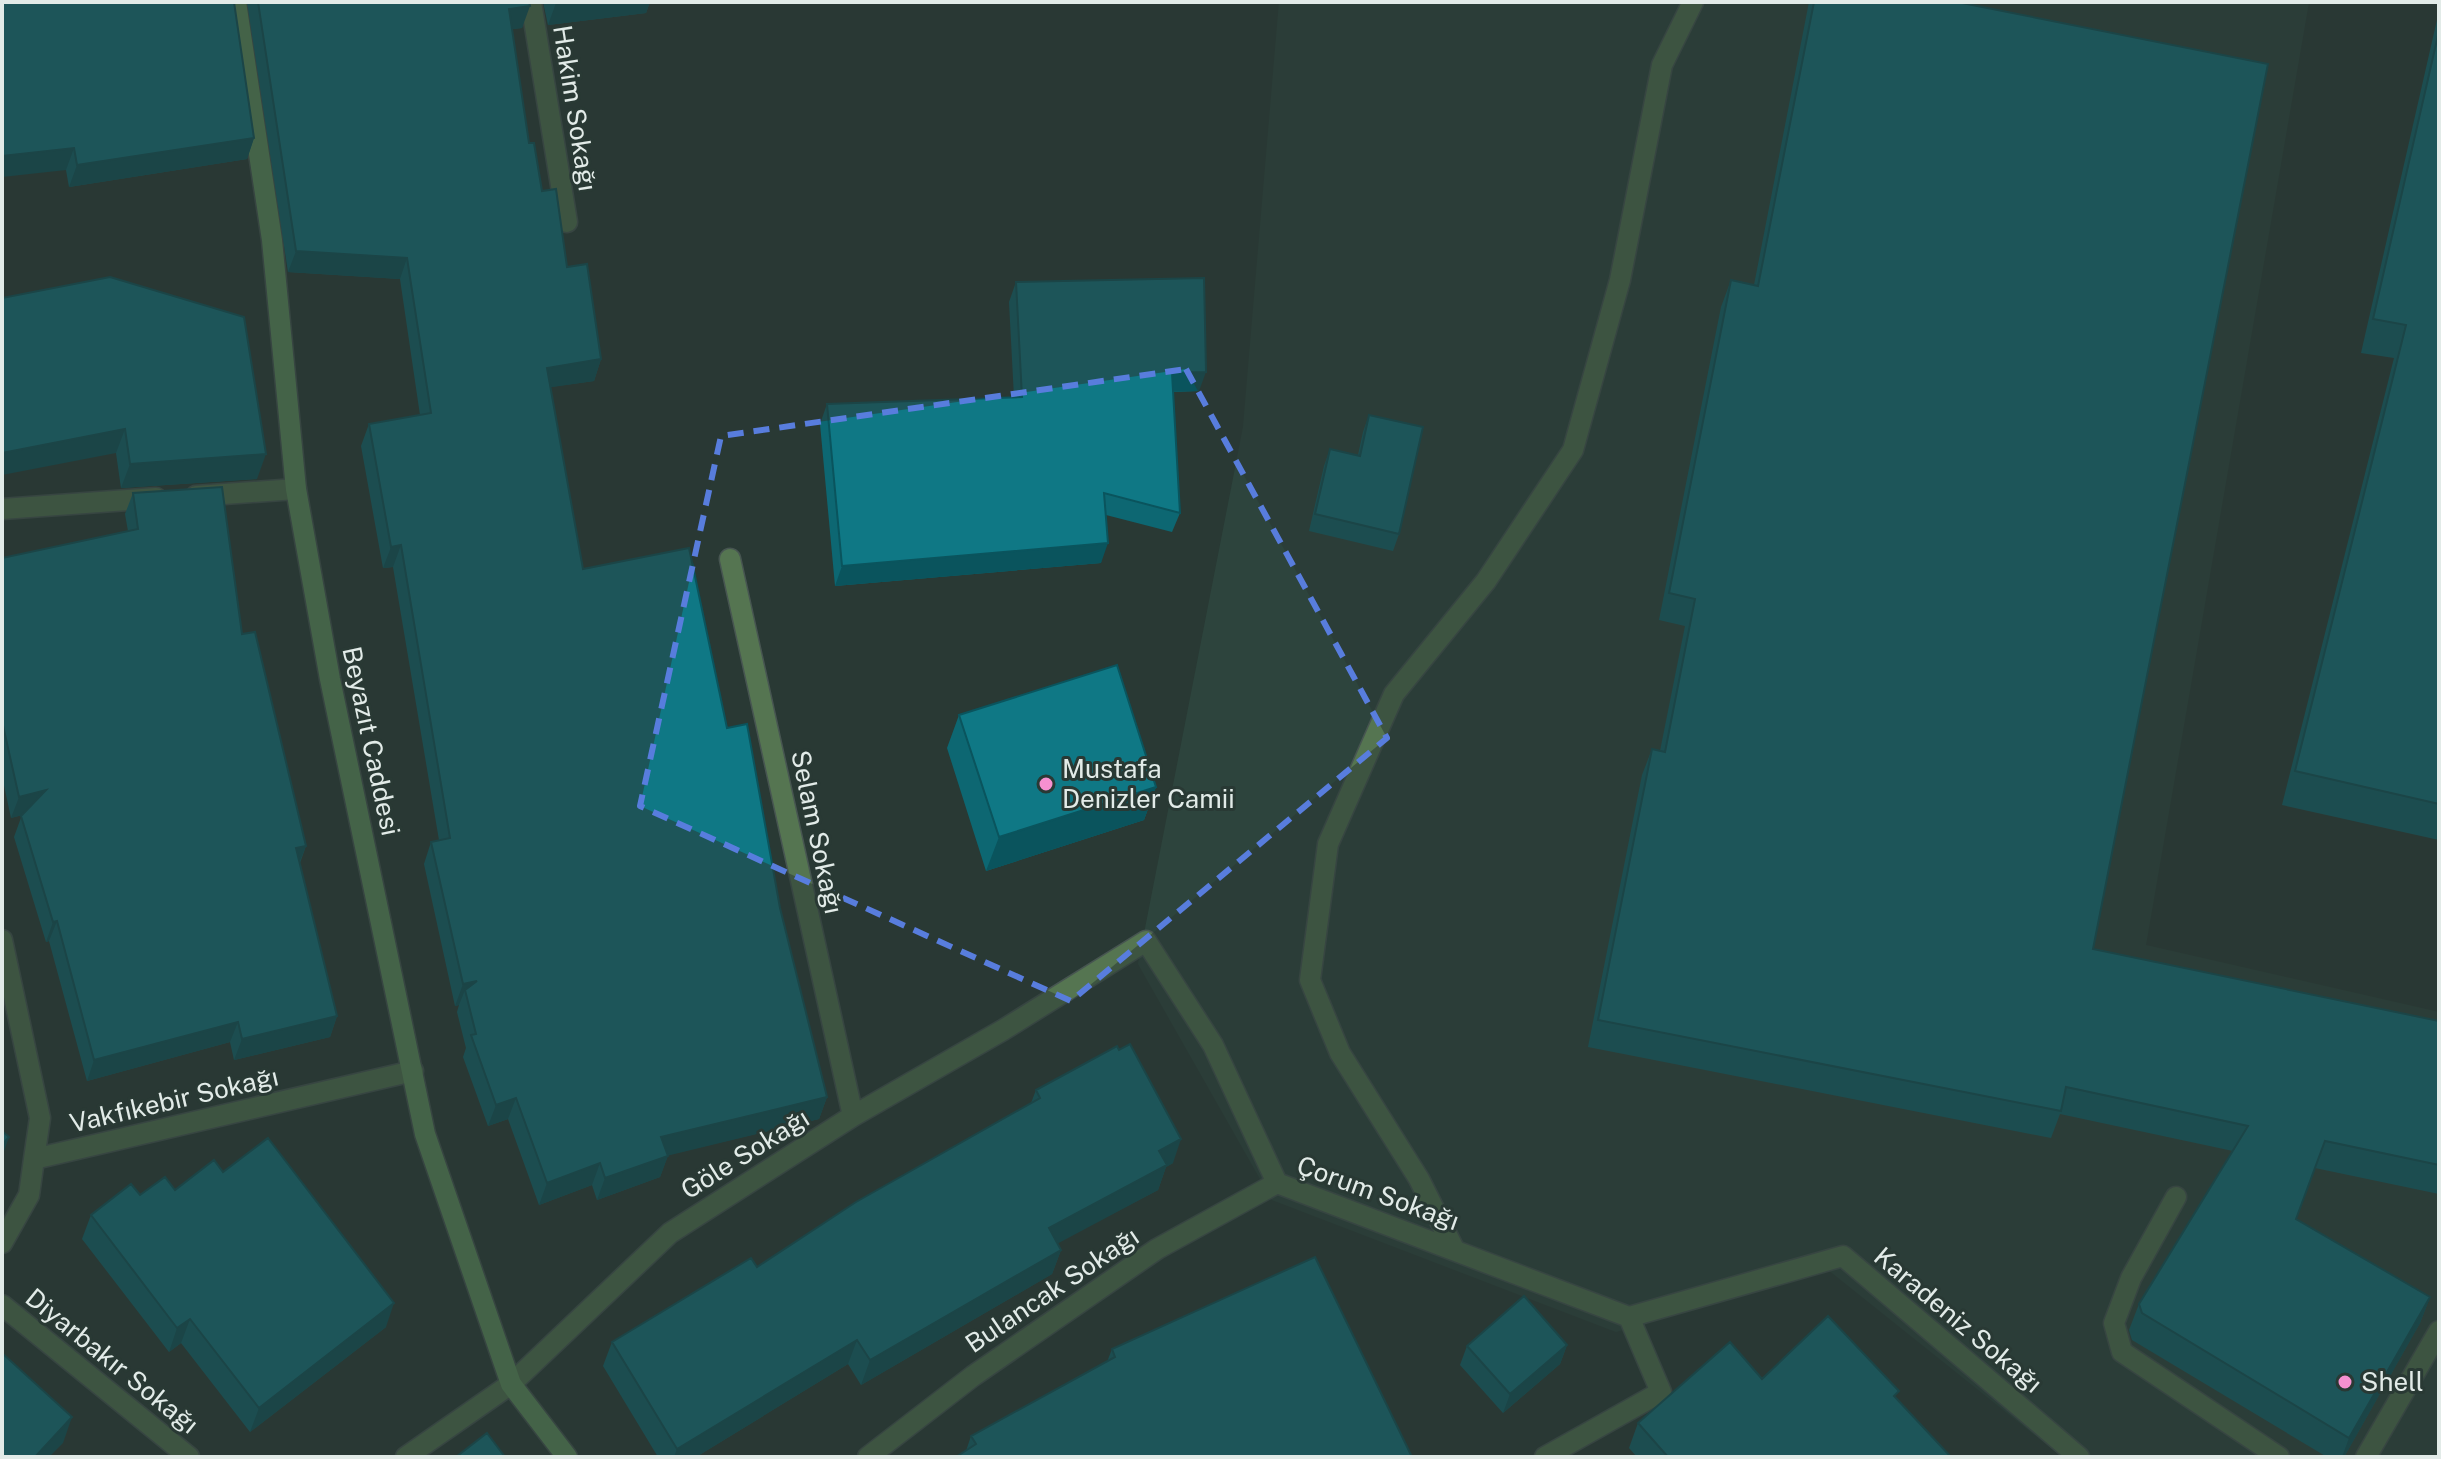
<svg xmlns="http://www.w3.org/2000/svg" width="2441" height="1459" font-family="'Public Sans',sans-serif">
<style>
.built{fill:#2d443d}
.lines{fill:none;stroke-linecap:round;stroke-linejoin:round}
.lane-casing{stroke:#475551;stroke-width:23}
.street-casing{stroke:#475551;stroke-width:23}
.secondary-casing{stroke:#475551;stroke-width:23}
.lane{stroke:#557551;stroke-width:20}
.street{stroke:#557551;stroke-width:20}
.secondary{stroke:#65985f;stroke-width:20}
.wall{fill:#0d6772}
.shaded-wall{fill:#0a545d}
.building{fill:#0f7885;stroke:#0a545d;stroke-width:2}
.marked{fill:none;stroke:#587ddd;stroke-width:6;stroke-dasharray:16 10;stroke-linejoin:round}
.poi-dot{fill:#f690d0;stroke:#293934;stroke-width:3}
.labels{text-anchor:middle;stroke-width:6;stroke-linejoin:round;paint-order:stroke}
.street-label{font-size:26px;fill:#e2ebe8;stroke:#293934}
.poi-label{font-size:26px;fill:#e2ebe8;stroke:#293934;text-anchor:start}
</style>
<rect width="100%" height="100%" fill="#293934"/>
<path class="built" d="M1279,2h1030l-163,943 293,67v445h-377l-235,-188 -211,63 -344,-132 -134,-236 105,-537z"/>
<g class="lines">
<g class="lane-casing">
<path id="lane" d="M2176,1197l-45,81 -17,45 8,29 157,105
M1454,1249l-35,-70 -79,-126 -30,-73 18,-136 66,-150 92,-113 87,-131 47,-170 42,-215 31,-63
M2366,1457l73,-126"/>
</g>
<g class="street-casing">
<path id="street" d="M531,2l36,220
M196,496l100,-7
M2,509l154,-11
M730,559l123,557
M2,940l38,178 -6,41
M2,1243l27,-48 5,-36 379,-88
M2,1305l187,152
M406,1457l105,-73 159,-151 183,-117 150,-86 143,-89 67,104 64,138 352,134
M868,1457l105,-81 184,-127 120,-66
M1545,1457l116,-65 -32,-75 214,-61 236,201"/>
</g>
<g class="secondary-casing">
<path id="secondary" d="M236,2l36,238 24,249 34,190 95,455 86,250 56,73"/>
</g>
<use href="#lane" class="lane"/>
<use href="#street" class="street"/>
<use href="#secondary" class="secondary"/>
</g>
<path class="wall" d="M2,2l252,136 -7,21 -178,28 -3,-17z
M247,2h282l-7,26 -10,1 17,114 13,48 25,76 34,92 -7,22 -44,6 33,182 144,159 53,180 47,189 -8,22 -151,36 -8,22 -63,23 -5,-15 -53,20 -31,-86 -20,7 -25,-69 3,-9 -9,-36 2,-7 -4,1 -31,-142 7,-22 8,-2 -46,-273 -10,1 -22,-122 8,-22 51,-9 -20,-136 -112,-7z
M543,2h107l-4,11 -98,12z
M1809,2h148l136,947 346,72v173l-124,-26 -19,51 134,78 -10,26 -76,134h-17l-195,-117 -3,-10 10,-26 94,-153 -173,-37 -9,24 -463,-91 54,-272 10,-26 8,2 25,-125 -26,-6 62,-313 10,-27 23,5z
M2439,11v829l-157,-35 112,-447 -33,-5z
M1016,282l183,109 -26,1 7,121 -8,19 -66,-17 -5,48 -266,23 -15,-162 7,-20 187,-7 -5,-95z
M2,298l255,181 -136,9 -5,-35z
M1369,415l30,119 -6,17 -84,-20 15,-65 6,-17 28,6 5,-23z
M133,493l109,141 64,212 -6,17 37,153 -7,21 -96,23 -4,-18 -143,39 -38,-140 -3,1 -32,-105 8,-22 -11,3 -9,-42v-218l126,-27 -3,-17z
M959,715l197,72 -12,33 -158,51 -39,-123z
M1036,1090l137,73 -7,4 -8,23 -101,53 4,7 -9,24 -191,111 -13,-21 -152,93h-38l-55,-91 9,-24 145,-75 274,-164z
M223,1172l163,155 -136,105 -69,-89 -12,9 -87,-113 9,-24 49,-20 35,-5z
M1567,1345l-7,19 -57,49 -43,-48 7,-19z
M1112,1349l300,108 -446,-6 5,-15 136,-74z
M1762,1379l134,20 55,58h-314l-8,-9 9,-25z"/>
<path class="shaded-wall" d="M564,2h86l-4,11 -98,12 8,-22z
M530,6l-8,22 -20,2 7,-21z
M254,138l-7,21 -178,28 8,-22z
M74,148l-8,22 -64,7v-21z
M296,251l111,7 -7,21 -112,-7z
M601,359l-7,22 -55,8 8,-21z
M1206,372l-7,19 -34,1 7,-19z
M125,429l-9,24 -114,22v-22z
M266,454l-9,25 -136,9 9,-24z
M1108,543l-7,20 -266,23 7,-20z
M401,545l-8,22 -10,1 8,-21z
M1156,787l-12,33 -158,51 13,-34z
M46,790l-7,21 -28,7 8,-21z
M306,846l-8,20 -2,-18z
M57,921l-8,20 -3,1 7,-20z
M477,981l-12,9 -6,15 -4,1 8,-22z
M337,1016l-7,21 -96,23 8,-21z
M238,1022l-8,20 -143,39 7,-21z
M827,1097l-8,22 -165,40 7,-22z
M516,1098l-8,21 -20,7 8,-21z
M9,1137l-7,20v-12z
M1181,1139l-8,24 -7,4 -8,23 -118,63 9,-25 110,-77z
M668,1156l-8,21 -63,23 8,-22z
M600,1163l-8,22 -53,20 8,-22z
M1061,1250l-9,24 -191,111 9,-25z
M2430,1297l-10,26 -76,134h-2l7,-19z
M394,1303l-8,24 -136,105 9,-24z
M190,1319l-9,24 -12,9 8,-24z
M857,1340l-9,24 -152,93h-22l3,-8z
M1567,1345l-7,19 -57,49 7,-19z
M72,1417l-9,26 -14,14h-14z"/>
<path class="building" d="M2,2h232l20,136 -177,27 -3,-17 -72,8z
M258,2h271l1,4 -21,3 20,134h5l8,48 14,-2 11,78 20,-3 14,95 -54,9 36,201 106,-21 38,180 20,-4 33,184 47,189 -166,40 7,19 -63,22 -5,-15 -53,20 -31,-85 -20,7 -25,-70 5,-1 -11,-44 12,-9 -14,3 -32,-142 19,-4 -49,-293 -10,2 -22,-123 62,-11 -24,-155 -111,-7z
M1814,2h143l311,62 -175,885 346,72v144l-114,-24 -29,78 134,78 -81,141 -207,-125 -3,-9 109,-178 -182,-39 -5,24 -463,-91 54,-271 13,3 30,-153 -26,-6 62,-313 27,6z
M2439,31v773l-144,-33 111,-446 -33,-6z
M110,277l134,40 22,137 -136,10 -5,-35 -123,24v-155z
M1204,278l2,94 -34,1 8,140 -76,-20 4,50 -266,23 -15,-162 195,-7 -6,-115z
M1369,415l54,12 -24,107 -84,-20 15,-65 30,7z
M222,487l20,147 13,-2 51,214 -10,2 41,168 -95,23 -4,-17 -144,38 -37,-139 -4,1 -32,-106 25,-26 -27,7 -17,-76v-163l136,-29 -5,-36z
M1117,665l39,122 -157,50 -40,-122z
M1130,1044l51,95 -22,12 8,14 -118,63 12,22 -191,110 -13,-20 -180,109 -65,-107 139,-84 6,9 99,-65 184,-104 -4,-8 81,-44 2,4z
M2,1131l7,6 -7,8z
M268,1138l126,165 -135,105 -69,-89 -13,9 -86,-113 40,-31 9,11 25,-18 10,13 39,-30 9,12z
M1315,1257l97,200h-456l20,-13 -5,-8 144,-79 -3,-8z
M1524,1296l43,49 -57,49 -43,-48z
M1828,1316l71,75 -5,5 57,61h-283l-30,-34 92,-81 32,37z
M2,1353l70,64 -37,40h-33z
M487,1433l18,24h-49z"/>
<path d="M0 0H2441V1459H0ZM1186,369l201,369 -316,263 -431,-195 81,-370z" fill="#293934" fill-opacity=".55" fill-rule="evenodd"/>
<path class="marked" d="M1186,369l201,369 -316,263 -431,-195 81,-370z"/>
<g class="poi-dot">
<circle cx="1046" cy="784" r="8"/>
<circle cx="2345" cy="1382" r="8"/>
</g>
<g class="labels">
<g class="street-label">
<text transform="translate(575 108) rotate(81)" y="9">Hakim Sokağı</text>
<text transform="translate(371 741) rotate(78)" y="9">Beyazıt Caddesi</text>
<text transform="translate(817 832) rotate(78)" y="9">Selam Sokağı</text>
<text transform="translate(174 1100) rotate(-13)" y="9">Vakfıkebir Sokağı</text>
<text transform="translate(745 1154) rotate(-32)" y="9">Göle Sokağı</text>
<text transform="translate(1378 1193) rotate(20)" y="9">Çorum Sokağı</text>
<text transform="translate(1052 1290) rotate(-34)" y="9">Bulancak Sokağı</text>
<text transform="translate(1958 1320) rotate(40)" y="9">Karadeniz Sokağı</text>
<text transform="translate(112 1361) rotate(39)" y="9">Diyarbakır Sokağı</text>
</g>
<g class="poi-label">
<text x="1062" y="778">Mustafa<tspan x="1062" dy="30">Denizler Camii</tspan></text>
<text x="2361" y="1391">Shell</text>
</g>
</g>
<rect width="2441" height="1459" fill="none" stroke="#e2ebe8" stroke-width="8"/>
</svg>
